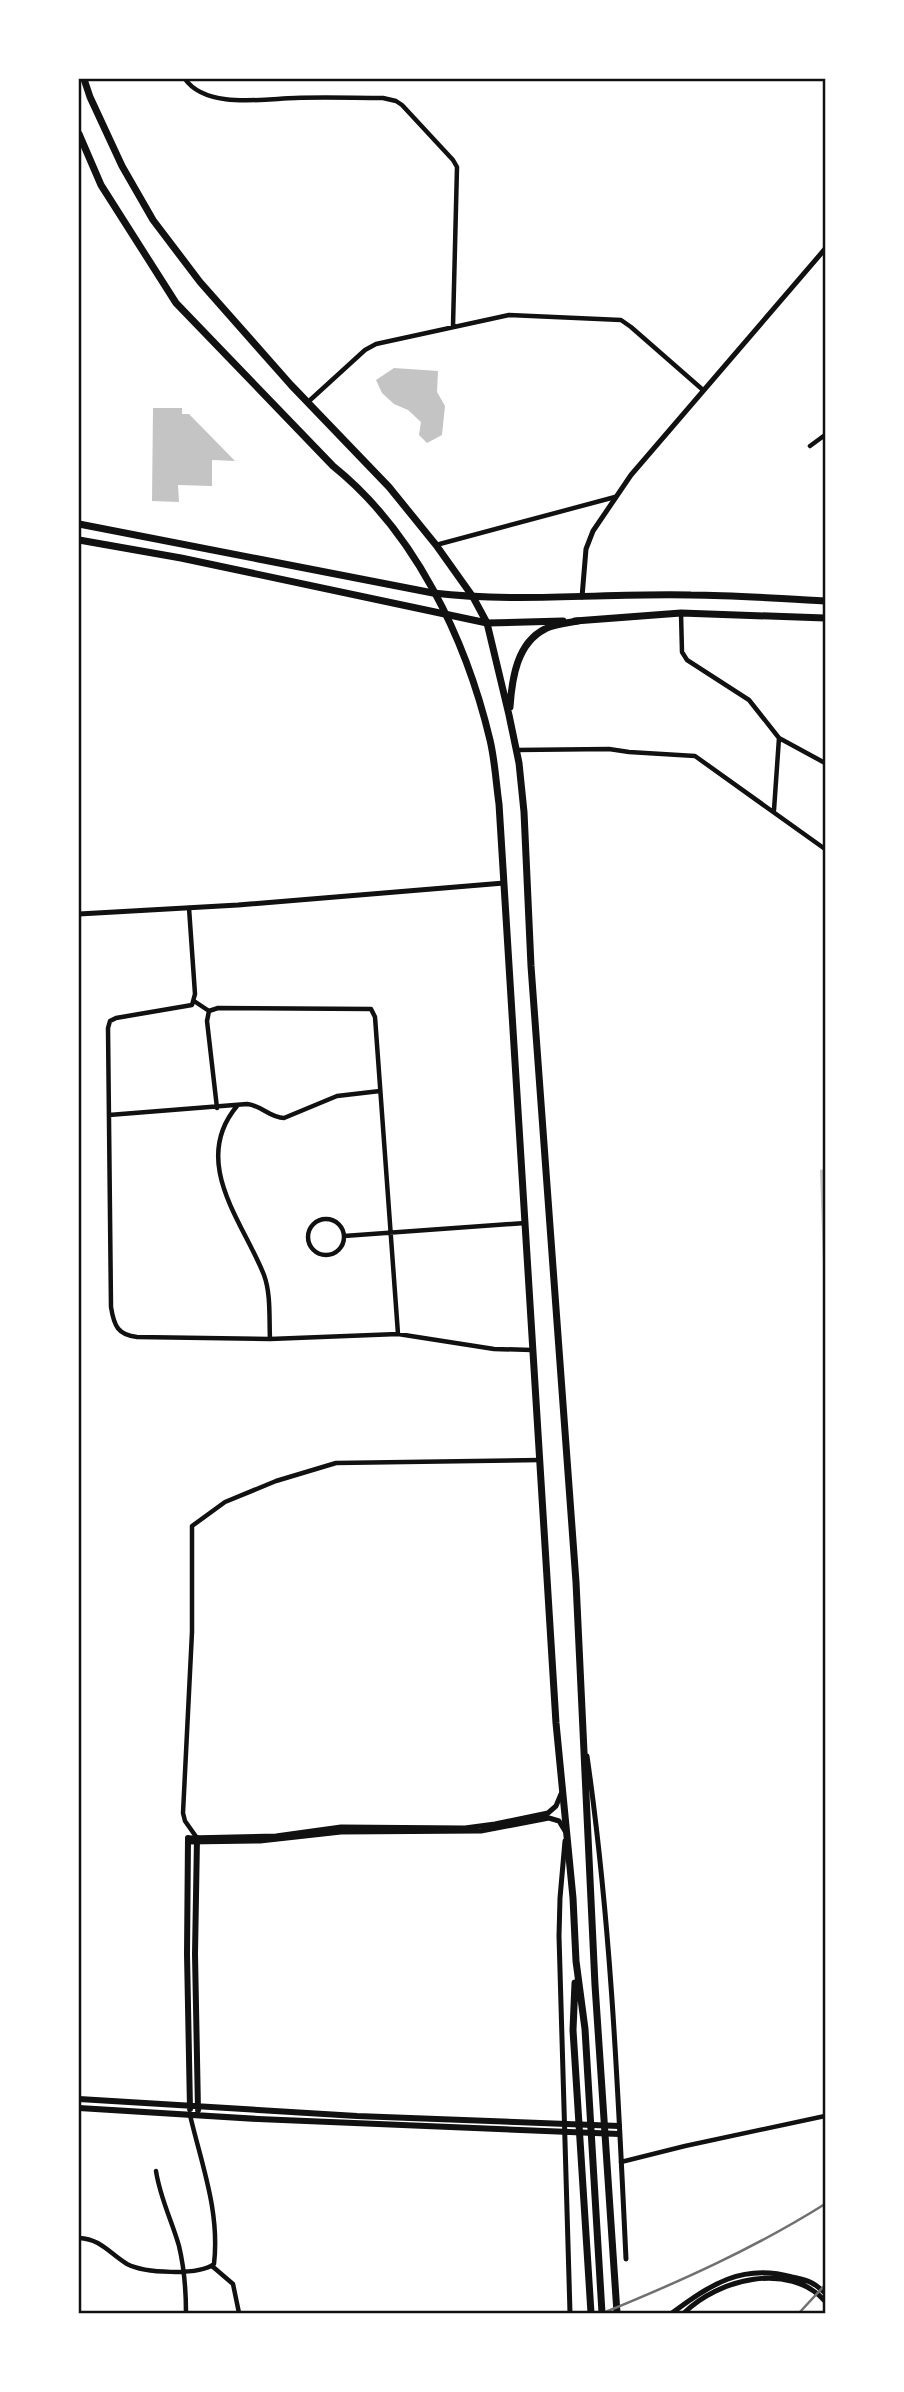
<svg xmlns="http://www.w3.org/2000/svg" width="904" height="2392" font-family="Lato,sans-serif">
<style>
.building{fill:#c4c4c4}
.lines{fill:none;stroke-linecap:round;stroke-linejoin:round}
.minor{stroke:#111;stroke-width:4.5}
.tertiary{stroke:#111;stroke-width:5}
.secondary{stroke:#111;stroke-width:6}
.primary{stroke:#111;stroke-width:7}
.trunk{stroke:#111;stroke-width:7}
.rail{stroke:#707070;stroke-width:2.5}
.neatline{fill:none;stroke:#111;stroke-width:2.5}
</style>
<rect width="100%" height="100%" fill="#fff"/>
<path class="building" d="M394,368l44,3 -1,21 8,14 -3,29 -15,8 -8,-8 2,-13 -13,-12 -14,-6 -12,-11 -6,-13z
M153,408h29v6h7l46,47 -23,-1v26l-34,-1 1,17 -27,-1z
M825,1169v94h-2l-3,-93z"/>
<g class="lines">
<path class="minor" d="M185,79c21,30 78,20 110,19 29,-1 59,0 88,0l13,3 6,4 51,55 4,7 -4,159
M308,402l57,-52 11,-6 133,-29 112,5 10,7 72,63
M810,446l15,-11
M436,545l179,-48
M681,613l1,39 5,8 62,40 30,38 46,25
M517,750l92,-1 20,3 66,4 130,93
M774,810l5,-72
M189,908l6,86 -3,11 -76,13 -6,3 -2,7 3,279c3,19 7,28 26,30l133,2 128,-5 96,15 38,1
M194,1001l15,10
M237,1106c-47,56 6,116 27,169 7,19 5,43 6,64
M217,1108l-10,-87 2,-10 9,-3 153,1 4,8 23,317
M109,1115l138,-11c14,1 23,14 37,14l53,-22 43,-5
M308 1237a18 18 0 1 1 36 0a18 18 0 1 1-36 0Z
M344,1236l181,-13
M197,1838l-12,-17 -2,-8 9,-181v-106l33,-24 51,-21 60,-18 204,-3
M621,2162l64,-16 140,-30
M156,2171c4,27 16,50 23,75 5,21 7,45 7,67
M79,2238c22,1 30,15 48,26 17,9 71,12 87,0 6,-52 -12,-98 -24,-149
M212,2266l21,18 6,29"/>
<path class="tertiary" d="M582,597l4,-48 7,-18 38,-56 194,-226
M79,914l159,-9 266,-22
M587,1756c24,166 31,335 39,503
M188,1838l88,-2 65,-9 124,1 30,-4 53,-11 8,-7 5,-12
M565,1841l-5,57 -1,38 11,377
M188,1842l72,-1 81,-9 140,-1 68,-13 10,3 6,10
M672,2313c38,-28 70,-50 120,-36 17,4 20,4 33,16
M684,2313c34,-34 105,-52 141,-12"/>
<path class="secondary" d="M188,1838l-1,116 3,155
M197,1838l-2,116 3,156
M79,2099l278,17 262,10
M79,2108l179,11 361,15"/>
<path class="primary" d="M79,524l354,69c86,10 172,0 258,2 45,0 90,4 134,6
M79,540l102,18 306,65 76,-2
M575,621l106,-8 144,5"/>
<path class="trunk" d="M84,79l6,18 32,69 31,54 47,62 91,103 98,102 47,58 37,52 14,26 22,92 10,48 5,49 7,154 45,616 19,403 22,328
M79,134l22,51 75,118 157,163c82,66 133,173 157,274 5,21 6,43 9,64l57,919 17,175 3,63 9,68 17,284
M510,707c2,-29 7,-64 35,-78 9,-5 22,-6 33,-8
M575,1983l-2,47 18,283"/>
<path class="rail" d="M603,2313c76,-31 152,-65 222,-109
M799,2313l26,-28"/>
</g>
<rect width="904" height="2392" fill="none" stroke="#ffffff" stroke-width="161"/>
<rect x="80" y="80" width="744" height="2232" class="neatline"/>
</svg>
